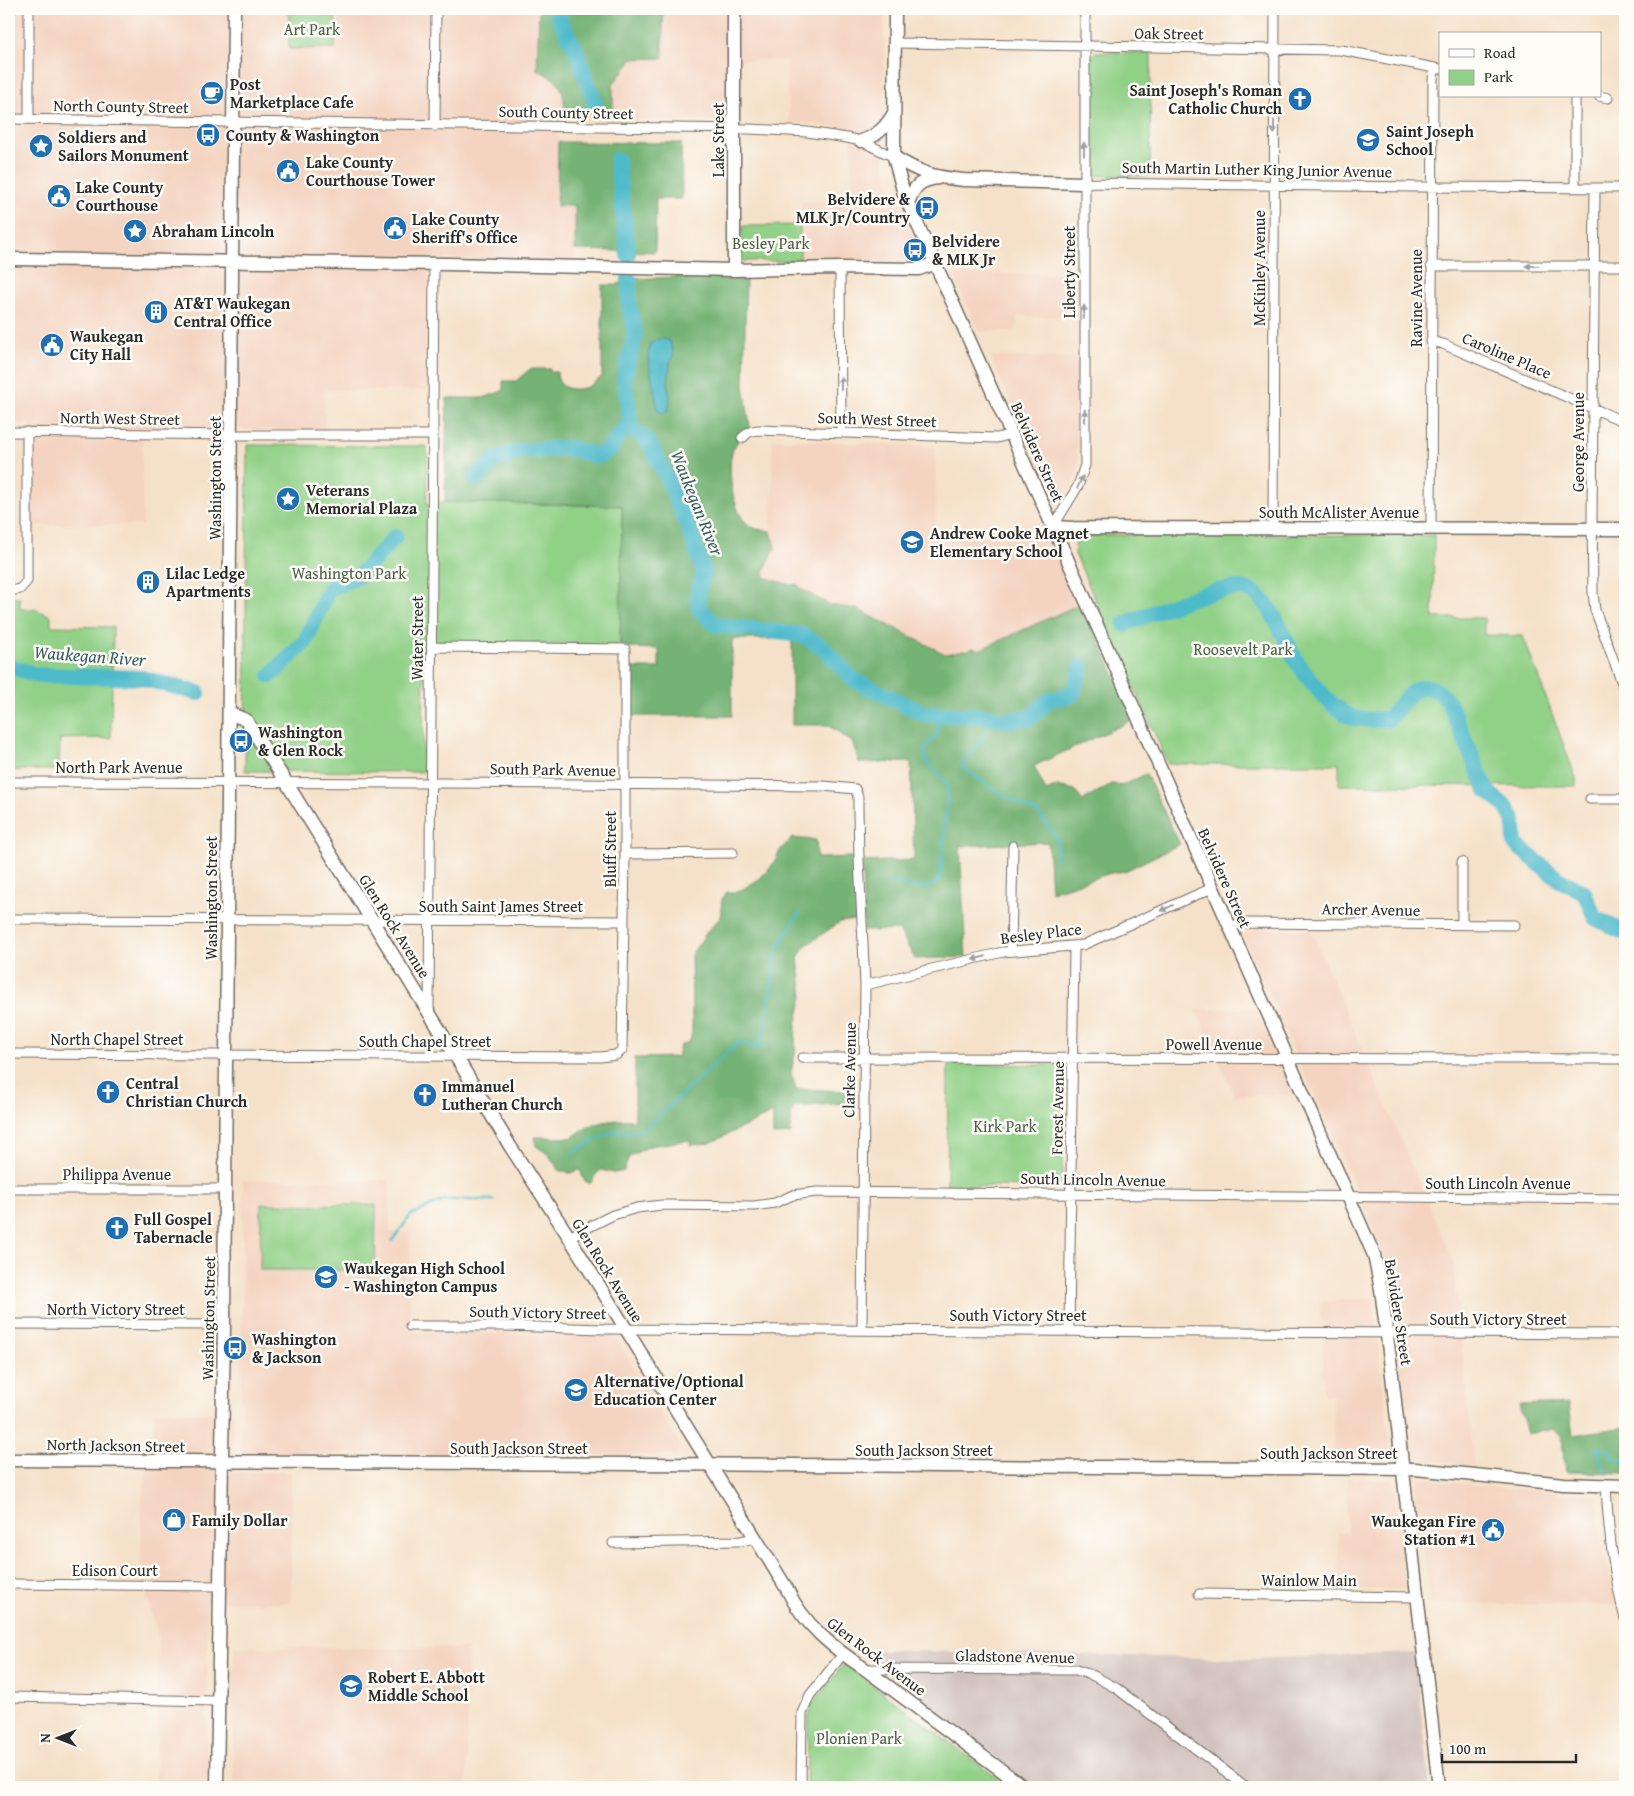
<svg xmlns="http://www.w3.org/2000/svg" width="1634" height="1796" font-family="'Gentium Book Plus',serif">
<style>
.built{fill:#f4d3c0}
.industrial{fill:#d0c0bc}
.green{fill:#91d087;stroke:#5e7e59}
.forest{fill:#74b274;stroke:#506e50}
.water{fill:#4ebaca;stroke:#3c727a}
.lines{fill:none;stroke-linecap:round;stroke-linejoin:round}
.stream{stroke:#4ebaca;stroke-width:2.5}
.river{stroke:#4ebaca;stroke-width:16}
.street-casing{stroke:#726b62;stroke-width:11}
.secondary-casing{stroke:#726b62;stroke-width:15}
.street{stroke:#fff;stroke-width:9}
.secondary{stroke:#fff;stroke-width:12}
.oneway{fill:#a0a0a0}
.labels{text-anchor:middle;stroke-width:5;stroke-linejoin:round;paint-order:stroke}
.park-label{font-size:16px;fill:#4a5d47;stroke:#fdfcf7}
.street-label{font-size:16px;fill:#2b2b2b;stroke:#fdfcf7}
.poi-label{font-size:16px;font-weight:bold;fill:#2b2b2b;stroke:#fdfcf7;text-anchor:start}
.water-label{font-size:18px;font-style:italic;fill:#375d63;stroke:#fdfcf7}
</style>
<rect width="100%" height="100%" fill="#fdfcf7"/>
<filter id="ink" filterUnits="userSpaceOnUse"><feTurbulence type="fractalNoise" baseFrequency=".02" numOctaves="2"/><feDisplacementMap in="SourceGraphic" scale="10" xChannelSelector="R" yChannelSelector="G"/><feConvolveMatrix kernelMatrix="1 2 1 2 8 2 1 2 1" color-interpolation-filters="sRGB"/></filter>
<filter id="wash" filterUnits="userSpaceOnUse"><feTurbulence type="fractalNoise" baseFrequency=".0096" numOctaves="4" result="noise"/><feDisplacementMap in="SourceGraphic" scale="20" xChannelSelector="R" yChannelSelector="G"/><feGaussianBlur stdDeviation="1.12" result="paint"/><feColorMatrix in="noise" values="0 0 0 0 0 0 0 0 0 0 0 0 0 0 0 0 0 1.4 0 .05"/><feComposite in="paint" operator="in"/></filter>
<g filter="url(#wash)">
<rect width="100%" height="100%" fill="#f5e1c9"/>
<path class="built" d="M9,9h875v152l4,18 34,78 -16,4 -105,-2v-58l51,1v-74l-63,-6 -3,-61 -59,-1 -1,61 -167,-2 -2,87h18v53h-147l1,131 -105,1 2,39 -184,-2 1,97h-110l-4,-101 -20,-1z
M953,274h126l-1,44 -61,-2 -1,15h-37z
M990,356l89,2 -1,114 -14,29 -7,6z
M773,439l162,8 1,88 112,2 34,66 -103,47 -6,-2 -5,2 -23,4 -88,-45 -27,-4 -27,-15 -6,-6 -7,1 -25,-8 -1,-6 11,-23 -4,-17z
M1256,929l55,1 142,331 21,205 -58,-7 -5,-3 -24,-190 -5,-18 -139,-312z
M1255,1008l38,87 -58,1 -39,-86z
M243,1180h147v52h20v100l204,3 67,111 -4,9 -436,-2z
M1373,1298l18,160 -58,1v-64h-10v-56l-4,-37z
M156,1411l78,3v58h57v131l-84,-1v185h-51l2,-151 -17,-63 1,-74z
M1347,1476l3,2 43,2 13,109 -67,1 -1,-57 9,-1z
M1420,1478l68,9 109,9 6,54 13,55 -186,-1 -15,-119z
M234,1647l234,1 -1,139h-234z"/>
<path class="industrial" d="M876,1650l373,9 166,-6 15,134h-395l-159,-121z"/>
<path class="green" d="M289,9h46v39l-46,1z
M1095,52l56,1 -1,123h-54l-6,-4v-111l2,-6z
M800,225v36h-58v-35z
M247,445l180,1v60l18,-4 177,4 -2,139 -196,-2 -1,129 -178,-1z
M1084,535h350l-1,83h51v17l39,1 53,142v8l-237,-1v-21h-171l-93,-210v-11z
M9,598h11v11h14l17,7v10l62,1 -2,111 -51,1 -1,31h-50z
M948,1064l116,1 -2,122 -115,-1z
M261,1204l115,1 -1,65h-115z
M844,1664l164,122 -202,1 3,-71 3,-12z"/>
<path class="forest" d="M539,9h124v49l-33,1v4l-17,21v29h-48c-1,-24 -4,-33 -28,-43z
M558,142l123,1 1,56h-26l-1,53 -80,-2v-44h-18z
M746,274l-2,112 6,41c-7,8 -17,18 -19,29 -3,19 2,62 21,71 5,3 13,3 19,4l4,17 -11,23 1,6 25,8 7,-1 6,6 27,15 27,4 88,45 23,-4 5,-2 6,2 103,-47 53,116 -101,47 12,25 11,-5 18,4 7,11 29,-17 12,1 23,-11 34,70 -55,27 -14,2 -60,19 -3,-50 -88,4 6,111 -51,2 -16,-29 -35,1 -2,-69 52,-2 -3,-98 -52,1 -7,-21 -24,-17h-36v-86h-60v77h-100v-48h27v-19l-28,-1 -11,-3 2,-139 -177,-4 2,-104h36l20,-7v-10h13l14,-12h20v3h7c0,16 13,19 27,16 6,-1 13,-8 18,-11v-92h14l13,-6z
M792,838l24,2 1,18 36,-1 3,63 -16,2 -35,24 -7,12 5,38 -7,29 -1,29 -4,19 5,16 50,2v12l-52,4 -3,7v20l-18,1v-22l-63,30 -20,2v-5l-41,6 -20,11 -5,14 -10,2 -13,-3 -5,4 -5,9h-3l-4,-3 -4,-10 -10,3 -10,-2 -12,-17 -12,-8 -2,-9 38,1c17,-16 40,-19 63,-18v-62l42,-1 3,-11 10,-5 2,-8v-16l-1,-62 16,-23 13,-14 2,-19 5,-7h11l21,-13 12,-12 10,-18z
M1569,1403l4,32 52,-8v46l-60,-1 -3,-34 -8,-9 -27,5 -8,-29z"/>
<path class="water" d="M661,338l9,3 3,11v6l-3,3 -2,24 2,17 -2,8 -5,3 -5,-2 -10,-53 2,-14 7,-5 1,1z"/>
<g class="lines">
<path class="stream" d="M992,717l-10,22 -21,26 13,11 34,22 30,15 19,25v21
M889,882c23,2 24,12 49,0l4,-16 6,-81 -22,-24 -2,-14c15,-10 15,-14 15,-32
M572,1153c12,-6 32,-20 44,-21 14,-1 13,3 28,-3l95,-87 20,6 10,-42 5,-45 10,-25 16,-23
M392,1241l19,-26 34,-15h49
M1604,1472l-7,-24 13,2v8l10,2 5,-2"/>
<path class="river" d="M555,9l4,9 17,32 20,56
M617,160l11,95
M629,279v25l6,31 -11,43 7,50 18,14 19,38 21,50 15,42 -6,20 1,17 17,16 86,10 19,11 33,34 71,34 61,2 23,5 23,-4 16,-17 24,-5 10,-28
M476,479l20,-20 25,-8 48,-3 29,8 12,-7 11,-18 10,-3
M1125,624c30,-12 79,-34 112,-36 33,-2 48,57 63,79 14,18 30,40 51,50 8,4 29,2 38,2 18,-22 32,-49 59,-18l39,90 19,16 8,13 1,24 43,35 26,13 11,26 30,15
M9,666l28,9 105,3 56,15
M270,676l35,-34 24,-53 30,-13 36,-39"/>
</g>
</g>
<g filter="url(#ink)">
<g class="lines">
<g class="street-casing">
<path id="street" d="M29,9v110
M895,43l446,7 99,19
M1575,96v91
M1599,96l9,2
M9,119l740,10 58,3 40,6 14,3 33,16
M435,126l1,-117
M1084,183l336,4 205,1
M1595,188l-3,329 1,76 2,17 30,81
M1431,266h194
M840,268l1,164
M1431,341l12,3 182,78
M9,432l222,3h202
M742,438l7,-6 8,-2 240,8 15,-4
M1053,527l25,-41 7,-21v-456
M1273,528l2,-519
M1431,529l2,-449 1,-12
M9,591l11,-2 7,-8v-149
M9,782l435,1 380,3 31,3 3,8v13l1,49 6,126 -3,344
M1590,799h35
M625,854l108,-1
M9,919l615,2
M1462,924v-62
M1229,927l13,-4 272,2
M1011,951l2,-105
M865,985l138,-33 80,-7 129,-57
M429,1012l5,-748
M9,1054l591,3 16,-2 6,-5 3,-196v-205l-193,-2
M802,1058l823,1
M9,1189h216
M569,1237l44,-22 24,-7 25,-3 92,1 21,-3 18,-8 24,-3 808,7
M9,1324l215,1
M410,1326h93l101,3 1021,5
M1069,1331l5,-385
M1606,1485c2,45 8,91 19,134
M613,1543l128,-2 14,-3
M9,1584l212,2
M1199,1594l219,3
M866,1669l210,1 18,6 22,12 130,99
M9,1697l210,4
M801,1787l1,-74 8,-18 33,-41"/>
</g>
<g class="secondary-casing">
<path id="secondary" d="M734,9v261
M895,9l-1,148 10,37 221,494 249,567 7,34 11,86 47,412
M861,141c16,-5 25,-14 33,-28
M894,157c26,16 39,20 70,23l120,3
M908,203c6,-17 12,-23 30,-25
M9,259l439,5 286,6 106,-2 79,1 17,-6
M1053,527l20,1 552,1
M229,713l17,7 40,62 163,263 61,101 59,91 218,352c16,35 46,59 78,80l159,118
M9,1460l1406,9 149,15 61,2
M217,1787l7,-462 10,-1316"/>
</g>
<use href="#street" class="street"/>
<use href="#secondary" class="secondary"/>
</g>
<defs><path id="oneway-solid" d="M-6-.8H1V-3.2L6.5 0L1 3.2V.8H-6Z" transform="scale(1.25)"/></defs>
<g class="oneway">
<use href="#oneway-solid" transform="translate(1274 127) rotate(90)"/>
<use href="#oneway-solid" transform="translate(1084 149) rotate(-90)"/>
<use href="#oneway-solid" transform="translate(1532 266) rotate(-180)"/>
<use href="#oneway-solid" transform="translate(1084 312) rotate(-90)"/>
<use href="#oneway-solid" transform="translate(841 383) rotate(-90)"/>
<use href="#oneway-solid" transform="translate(1085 416) rotate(-90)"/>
<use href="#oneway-solid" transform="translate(1080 482) rotate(-66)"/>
<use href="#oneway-solid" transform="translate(1167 908) rotate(156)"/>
<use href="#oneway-solid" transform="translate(979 958) rotate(166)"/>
</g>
</g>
<defs>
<g id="cafe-disc" transform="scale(1.25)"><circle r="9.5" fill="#1f6fb2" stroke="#fdfcf7"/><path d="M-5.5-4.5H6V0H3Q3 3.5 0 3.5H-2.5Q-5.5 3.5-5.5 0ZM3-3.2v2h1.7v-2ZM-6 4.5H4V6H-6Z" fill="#fff"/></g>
<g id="church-disc" transform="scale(1.25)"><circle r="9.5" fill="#1f6fb2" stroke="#fdfcf7"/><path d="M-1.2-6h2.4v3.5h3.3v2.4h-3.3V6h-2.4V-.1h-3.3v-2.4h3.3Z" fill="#fff"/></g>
<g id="bus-disc" transform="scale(1.25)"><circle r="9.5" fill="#1f6fb2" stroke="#fdfcf7"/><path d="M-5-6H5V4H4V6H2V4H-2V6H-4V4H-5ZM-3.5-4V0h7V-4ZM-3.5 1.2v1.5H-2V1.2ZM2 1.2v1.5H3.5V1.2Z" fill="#fff"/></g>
<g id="school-disc" transform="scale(1.25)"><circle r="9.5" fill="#1f6fb2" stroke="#fdfcf7"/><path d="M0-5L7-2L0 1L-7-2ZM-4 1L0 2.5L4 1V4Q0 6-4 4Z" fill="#fff"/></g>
<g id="sight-disc" transform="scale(1.25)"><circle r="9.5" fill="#1f6fb2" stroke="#fdfcf7"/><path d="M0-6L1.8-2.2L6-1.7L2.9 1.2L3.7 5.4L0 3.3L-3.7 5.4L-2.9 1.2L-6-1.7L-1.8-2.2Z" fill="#fff"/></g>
<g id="civic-disc" transform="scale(1.25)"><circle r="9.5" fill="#1f6fb2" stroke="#fdfcf7"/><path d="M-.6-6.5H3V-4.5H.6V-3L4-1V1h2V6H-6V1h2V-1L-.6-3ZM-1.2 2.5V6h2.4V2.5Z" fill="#fff"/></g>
<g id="building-disc" transform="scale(1.25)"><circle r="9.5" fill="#1f6fb2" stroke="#fdfcf7"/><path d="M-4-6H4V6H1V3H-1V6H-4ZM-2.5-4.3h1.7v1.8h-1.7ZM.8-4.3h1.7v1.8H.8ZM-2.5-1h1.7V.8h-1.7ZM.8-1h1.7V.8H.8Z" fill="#fff"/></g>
<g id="shop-disc" transform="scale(1.25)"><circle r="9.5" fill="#1f6fb2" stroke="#fdfcf7"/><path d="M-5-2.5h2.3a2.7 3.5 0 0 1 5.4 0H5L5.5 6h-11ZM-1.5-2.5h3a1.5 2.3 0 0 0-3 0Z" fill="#fff"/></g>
</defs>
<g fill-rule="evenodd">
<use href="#cafe-disc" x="212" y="93"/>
<use href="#church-disc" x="1300" y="99"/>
<use href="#bus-disc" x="208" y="135"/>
<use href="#school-disc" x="1368" y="140"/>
<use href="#sight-disc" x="41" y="146"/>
<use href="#civic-disc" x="288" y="171"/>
<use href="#civic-disc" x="59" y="196"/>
<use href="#bus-disc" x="927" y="208"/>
<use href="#civic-disc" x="395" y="228"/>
<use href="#sight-disc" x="135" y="231"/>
<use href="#bus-disc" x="915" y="250"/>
<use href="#building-disc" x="156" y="312"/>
<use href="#civic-disc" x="52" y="345"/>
<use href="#sight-disc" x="288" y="499"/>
<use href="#school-disc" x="912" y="542"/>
<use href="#building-disc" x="148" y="582"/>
<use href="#bus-disc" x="241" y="741"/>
<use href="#church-disc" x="108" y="1092"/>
<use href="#church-disc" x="425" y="1095"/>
<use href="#church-disc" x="117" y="1228"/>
<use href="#school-disc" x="326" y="1277"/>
<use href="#bus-disc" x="235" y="1348"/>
<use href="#school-disc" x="576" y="1390"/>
<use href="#shop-disc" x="174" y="1520"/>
<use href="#civic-disc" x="1493" y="1530"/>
<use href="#school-disc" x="351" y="1686"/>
</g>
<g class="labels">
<g class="park-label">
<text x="312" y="35">Art Park</text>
<text x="771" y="249">Besley Park</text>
<text x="349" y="579">Washington Park</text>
<text x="1243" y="655">Roosevelt Park</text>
<text x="1005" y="1132">Kirk Park</text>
<text x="859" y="1744">Plonien Park</text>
</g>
<g class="street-label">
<text transform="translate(1169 33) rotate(1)" y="6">Oak Street</text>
<text transform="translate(121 106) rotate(1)" y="6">North County Street</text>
<text transform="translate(566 112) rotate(1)" y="6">South County Street</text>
<text transform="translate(718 140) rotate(-90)" y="6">Lake Street</text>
<text transform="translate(1257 169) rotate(1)" y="6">South Martin Luther King Junior Avenue</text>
<text transform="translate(1259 268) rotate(-90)" y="6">McKinley Avenue</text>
<text transform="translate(1069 272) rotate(-90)" y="6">Liberty Street</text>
<text transform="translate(1416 298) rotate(-90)" y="6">Ravine Avenue</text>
<text transform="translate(1507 355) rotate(23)" y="6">Caroline Place</text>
<text transform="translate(120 418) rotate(1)" y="6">North West Street</text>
<text transform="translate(877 419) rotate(2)" y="6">South West Street</text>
<text transform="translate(1578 442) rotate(-90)" y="6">George Avenue</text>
<text transform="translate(1038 452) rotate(66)" y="6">Belvidere Street</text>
<text transform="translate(215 478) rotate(-90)" y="6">Washington Street</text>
<text x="1339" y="518">South McAlister Avenue</text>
<text transform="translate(417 638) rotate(-90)" y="6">Water Street</text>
<text x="119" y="773">North Park Avenue</text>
<text transform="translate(553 769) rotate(1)" y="6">South Park Avenue</text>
<text transform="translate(610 849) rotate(-90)" y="6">Bluff Street</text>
<text transform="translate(1225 878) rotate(66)" y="6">Belvidere Street</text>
<text transform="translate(211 898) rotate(-90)" y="6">Washington Street</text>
<text x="501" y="912">South Saint James Street</text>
<text transform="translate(1371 909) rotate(1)" y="6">Archer Avenue</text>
<text transform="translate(395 926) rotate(58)" y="6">Glen Rock Avenue</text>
<text transform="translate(1041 933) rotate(-7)" y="6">Besley Place</text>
<text x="117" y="1045">North Chapel Street</text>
<text x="425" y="1047">South Chapel Street</text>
<text x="1214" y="1050">Powell Avenue</text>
<text transform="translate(849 1070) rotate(-89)" y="6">Clarke Avenue</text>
<text transform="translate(1057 1108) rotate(-89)" y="6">Forest Avenue</text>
<text x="117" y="1180">Philippa Avenue</text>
<text transform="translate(1093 1179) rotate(1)" y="6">South Lincoln Avenue</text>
<text x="1498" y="1189">South Lincoln Avenue</text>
<text transform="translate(608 1270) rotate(58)" y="6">Glen Rock Avenue</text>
<text x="116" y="1315">North Victory Street</text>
<text transform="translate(538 1312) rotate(1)" y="6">South Victory Street</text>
<text transform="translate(1399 1312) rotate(81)" y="6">Belvidere Street</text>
<text x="1018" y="1321">South Victory Street</text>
<text transform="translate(208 1318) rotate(-89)" y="6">Washington Street</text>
<text x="1498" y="1325">South Victory Street</text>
<text transform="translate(116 1445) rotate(1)" y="6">North Jackson Street</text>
<text x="519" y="1454">South Jackson Street</text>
<text x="924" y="1456">South Jackson Street</text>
<text x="1329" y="1459">South Jackson Street</text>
<text x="115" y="1576">Edison Court</text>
<text x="1309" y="1586">Wainlow Main</text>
<text transform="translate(877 1656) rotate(37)" y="6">Glen Rock Avenue</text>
<text transform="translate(1015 1656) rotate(1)" y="6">Gladstone Avenue</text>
</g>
<g class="poi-label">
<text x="230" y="90">Post<tspan x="230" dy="18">Marketplace Cafe</tspan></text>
<text x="1282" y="96" text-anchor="end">Saint Joseph's Roman<tspan x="1282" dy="18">Catholic Church</tspan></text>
<text x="1386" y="137">Saint Joseph<tspan x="1386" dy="18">School</tspan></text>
<text x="226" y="141">County &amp; Washington</text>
<text x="58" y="143">Soldiers and<tspan x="58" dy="18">Sailors Monument</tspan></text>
<text x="306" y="168">Lake County<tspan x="306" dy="18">Courthouse Tower</tspan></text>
<text x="76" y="193">Lake County<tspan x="76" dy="18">Courthouse</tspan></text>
<text x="910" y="205" text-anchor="end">Belvidere &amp;<tspan x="910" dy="18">MLK Jr/Country</tspan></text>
<text x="412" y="225">Lake County<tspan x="412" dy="18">Sheriff's Office</tspan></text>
<text x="152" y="237">Abraham Lincoln</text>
<text x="932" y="247">Belvidere<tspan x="932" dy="18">&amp; MLK Jr</tspan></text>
<text x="174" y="309">AT&amp;T Waukegan<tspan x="174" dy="18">Central Office</tspan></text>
<text x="70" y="342">Waukegan<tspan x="70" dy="18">City Hall</tspan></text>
<text x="306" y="496">Veterans<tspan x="306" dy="18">Memorial Plaza</tspan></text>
<text x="930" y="539">Andrew Cooke Magnet<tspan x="930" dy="18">Elementary School</tspan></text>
<text x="166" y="579">Lilac Ledge<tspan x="166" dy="18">Apartments</tspan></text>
<text x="258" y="738">Washington<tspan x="258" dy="18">&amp; Glen Rock</tspan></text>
<text x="126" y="1089">Central<tspan x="126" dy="18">Christian Church</tspan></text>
<text x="442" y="1092">Immanuel<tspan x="442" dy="18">Lutheran Church</tspan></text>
<text x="134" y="1225">Full Gospel<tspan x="134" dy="18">Tabernacle</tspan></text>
<text x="344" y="1274">Waukegan High School<tspan x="344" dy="18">- Washington Campus</tspan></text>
<text x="252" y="1345">Washington<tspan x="252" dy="18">&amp; Jackson</tspan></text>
<text x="594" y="1387">Alternative/Optional<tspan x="594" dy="18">Education Center</tspan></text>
<text x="192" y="1526">Family Dollar</text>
<text x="1476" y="1527" text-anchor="end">Waukegan Fire<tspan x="1476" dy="18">Station #1</tspan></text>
<text x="368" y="1683">Robert E. Abbott<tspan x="368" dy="18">Middle School</tspan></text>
</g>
<g class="water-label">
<text transform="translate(697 503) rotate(68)" y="6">Waukegan River</text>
<text transform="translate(90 656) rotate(4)" y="6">Waukegan River</text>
</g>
</g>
<rect width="1634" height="1796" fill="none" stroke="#fdfcf7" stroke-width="30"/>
<rect x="1439" y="32" width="162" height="65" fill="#fdfcf7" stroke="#a9a8a5"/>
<rect x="1449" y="49" width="25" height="8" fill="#ffffff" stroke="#a9a8a5"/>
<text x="1484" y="58" font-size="15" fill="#2b2b2b">Road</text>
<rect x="1449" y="70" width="25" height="15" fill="#91d087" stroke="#a9a8a5"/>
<text x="1484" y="82" font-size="15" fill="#2b2b2b">Park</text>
<g transform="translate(58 1738) rotate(270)" stroke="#fdfcf7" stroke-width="4" paint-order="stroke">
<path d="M0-4L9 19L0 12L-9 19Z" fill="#2b2b2b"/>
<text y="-8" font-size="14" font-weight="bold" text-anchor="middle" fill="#2b2b2b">N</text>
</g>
<path d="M1442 1754v8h134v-8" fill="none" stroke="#2b2b2b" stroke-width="2.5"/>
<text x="1449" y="1754" font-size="15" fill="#2b2b2b" stroke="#fdfcf7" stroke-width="4" paint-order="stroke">100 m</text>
</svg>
